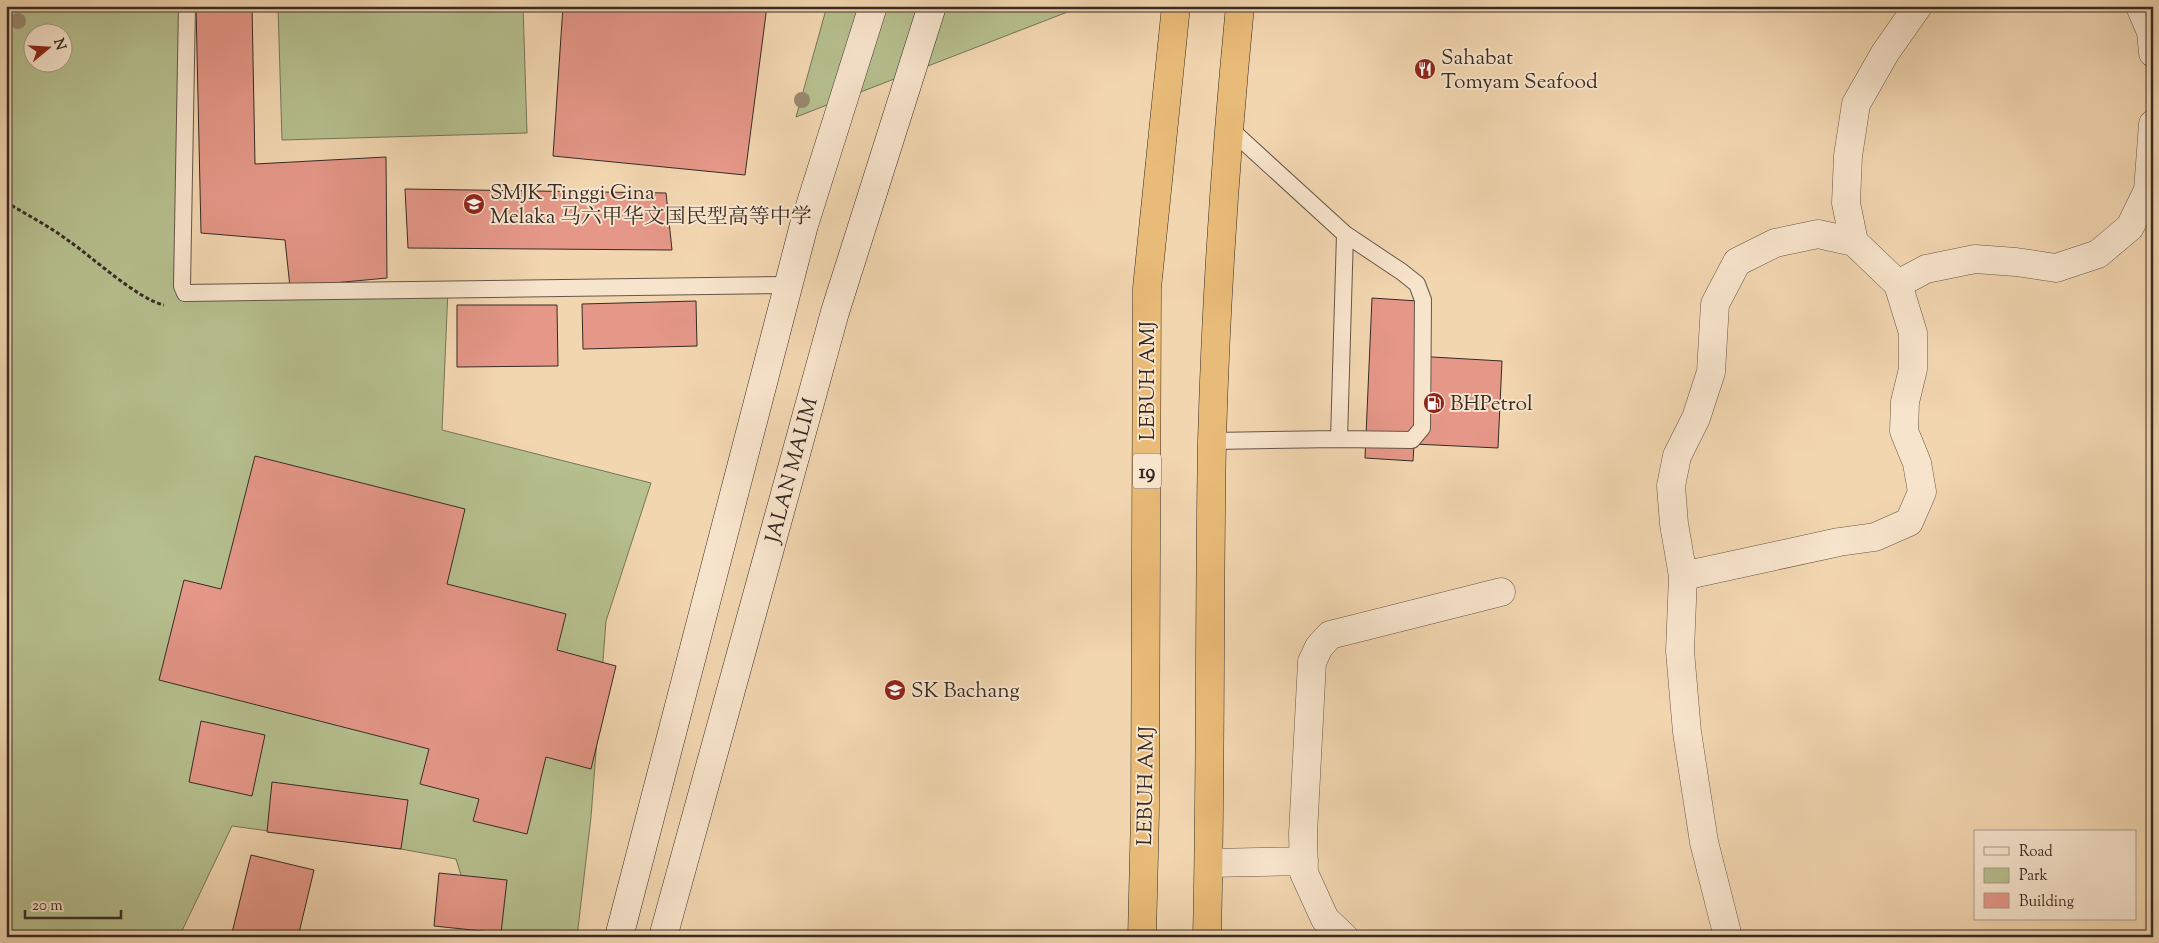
<svg xmlns="http://www.w3.org/2000/svg" width="2159" height="943" font-family="'Sorts Mill Goudy','Noto Serif SC',serif">
<style>
.green{fill:#b6bf8e;stroke:#76755a;fill-rule:evenodd}
.building{fill:#e59788;stroke:#372b25}
.lines{fill:none;stroke-linecap:round;stroke-linejoin:round}
.service-casing{stroke:#665648;stroke-width:18}
.minor-casing{stroke:#665648;stroke-width:29}
.secondary-casing{stroke:#372b25;stroke-width:29}
.trunk-casing{stroke:#372b25;stroke-width:29}
.path{stroke:#372b25;stroke-width:3;stroke-dasharray:4 2.5;stroke-linecap:butt}
.service{stroke:#f7e4cc;stroke-width:16}
.minor{stroke:#f7e4cc;stroke-width:28}
.secondary{stroke:#f7e4cc;stroke-width:28}
.trunk{stroke:#e9bb78;stroke-width:28}
.tree{fill:#99886f}
.labels{text-anchor:middle;stroke-width:4;stroke-linejoin:round;paint-order:stroke}
.shield{fill:#f7e4cc;stroke:#716257;stroke-width:1}
.shield-label{font-size:20px;font-weight:bold;fill:#372b25}
.poi-label{font-size:21px;fill:#372b25;stroke:#f7e4cc;text-anchor:start}
.street-label{font-size:21px;fill:#372b25;stroke:#f7e4cc}
</style>
<rect width="100%" height="100%" fill="#f2d6b0"/>
<filter id="stains"><feTurbulence type="fractalNoise" baseFrequency=".004" numOctaves="4"/><feColorMatrix values="0 0 0 0 .2 0 0 0 0 .09 0 0 0 0 .02 0 0 0 .5 -.17"/></filter>
<radialGradient id="worn" r=".72"><stop offset=".6" stop-color="#630" stop-opacity="0"/><stop offset="1" stop-color="#630" stop-opacity=".3"/></radialGradient>
<path class="green" d="M6,6h177l-1,280 266,3 -6,141 209,53 -45,138 -15,196 -14,120h-97l-24,-78 -55,-10 -169,-23 -53,111h-173zM32,32h30v30h-30z
M278,6h245l4,127 -245,7z
M827,6h256l-287,111z"/>
<path class="building" d="M196,6h56l3,158 131,-7 1,121 -97,9 -5,-47 -84,-7z
M563,6h204l-22,169 -192,-19z
M405,189l261,4 6,57 -264,-2z
M1372,298l46,3 -3,55 87,5 -4,87 -84,-4 -1,17 -48,-3z
M696,301l1,45 -114,3 -1,-45z
M457,305h100l1,61 -101,1z
M255,456l210,53 -18,75 119,30 -9,36 59,16 -25,103 -45,-12 -19,77 -54,-13 6,-22 -59,-15 9,-35 -270,-69 25,-100 37,9z
M201,721l64,14 -13,61 -63,-14z
M272,782l136,18 -7,49 -134,-17z
M251,855l63,15 -16,67h-67z
M439,873l68,7 -6,53 -67,-7z"/>
<g class="lines">
<g class="service-casing">
<path id="service" d="M187,6l-5,280 3,7 603,-8
M1339,439l73,1 10,-12 1,-128 -6,-16 -15,-12 -57,-38
M1212,441l127,-2 6,-205 -116,-106"/>
</g>
<g class="minor-casing">
<path id="minor" d="M2140,6l11,26 2,21
M1898,284l28,-15 49,-10 41,3 40,6 42,-14 32,-27 18,-37 5,-66
M1683,576l156,-34 36,-5 34,-15 13,-30 -5,-29 -13,-32 1,-29 8,-33v-36l-15,-49 -44,-42 -8,-39 2,-47 8,-52 29,-51 33,-47
M1209,863l95,-2
M1344,937l-19,-18 -21,-46 -1,-39 9,-172 7,-15 11,-12 171,-43
M1728,937l-24,-95 -17,-110 -7,-81 3,-75 -9,-52 -3,-38 6,-30 19,-38 15,-46 4,-68 22,-42 38,-19 43,-9 36,8"/>
</g>
<g class="secondary-casing">
<path id="secondary" d="M619,937l185,-712 69,-219
M663,937l172,-625 97,-306"/>
</g>
<g class="trunk-casing">
<path id="trunk" d="M1142,937l3,-124 2,-525 29,-282
M1207,937c4,-166 2,-331 5,-496 4,-146 14,-290 28,-435"/>
</g>
<path class="path" d="M6,202c21,13 43,24 63,39 23,16 70,59 95,64"/>
<use href="#service" class="service"/>
<use href="#minor" class="minor"/>
<use href="#secondary" class="secondary"/>
<use href="#trunk" class="trunk"/>
</g>
<g class="tree">
<circle cx="18" cy="21" r="8"/>
<circle cx="802" cy="100" r="8"/>
</g>
<defs>
<g id="restaurant-disc" transform="scale(1.125)"><circle r="9.5" fill="#8f2418" stroke="#f7e4cc"/><path d="M-5-6h1v4h1v-4h1v4h1v-4h1v5L-1.5 .5V6h-2V.5L-5-1ZM5-6V6H3V1.5H1.5Q1.5-4 5-6Z" fill="#fff"/></g>
<g id="school-disc" transform="scale(1.125)"><circle r="9.5" fill="#8f2418" stroke="#f7e4cc"/><path d="M0-5L7-2L0 1L-7-2ZM-4 1L0 2.5L4 1V4Q0 6-4 4Z" fill="#fff"/></g>
<g id="fuel-disc" transform="scale(1.125)"><circle r="9.5" fill="#8f2418" stroke="#f7e4cc"/><path d="M-5.5-6h7V0h2V4h1.3V-2.5L3-4.5l.8-.8L6-3V5H2.5V1h-1V6h-7ZM-4.2-4.7v3.2H.2V-4.7Z" fill="#fff"/></g>
</defs>
<g fill-rule="evenodd">
<use href="#restaurant-disc" x="1425" y="69"/>
<use href="#school-disc" x="474" y="204"/>
<use href="#fuel-disc" x="1434" y="403"/>
<use href="#school-disc" x="895" y="690"/>
</g>
<g class="labels">
<rect class="shield" x="1133" y="453.5" width="28" height="35" rx="4"/>
<g class="shield-label">
<text x="1147" y="478">19</text>
</g>
<g class="poi-label">
<text x="1441" y="64">Sahabat<tspan x="1441" dy="24">Tomyam Seafood</tspan></text>
<text x="490" y="199">SMJK Tinggi Cina<tspan x="490" dy="24">Melaka 马六甲华文国民型高等中学</tspan></text>
<text x="1450" y="410">BHPetrol</text>
<text x="911" y="697">SK Bachang</text>
</g>
<g class="street-label">
<text transform="translate(1147 381) rotate(-90)" y="7">LEBUH AMJ</text>
<text transform="translate(791 470) rotate(-75)" y="7">JALAN MALIM</text>
<text transform="translate(1145 786) rotate(-89)" y="7">LEBUH AMJ</text>
</g>
</g>
<rect width="2159" height="943" fill="none" stroke="#f2d6b0" stroke-width="25"/>
<rect x="8" y="8" width="2144" height="928" fill="none" stroke="#372b25" stroke-width="2.5"/>
<rect x="12" y="12" width="2134" height="918" fill="none" stroke="#372b25"/>
<rect x="1974" y="830" width="162" height="90" fill="#f7e4cc" stroke="#aa9a89"/>
<rect x="1984" y="847" width="25" height="8" fill="#f7e4cc" stroke="#aa9a89"/>
<text x="2019" y="856" font-size="15" fill="#372b25">Road</text>
<rect x="1984" y="868" width="25" height="15" fill="#b6bf8e" stroke="#aa9a89"/>
<text x="2019" y="880" font-size="15" fill="#372b25">Park</text>
<rect x="1984" y="893" width="25" height="15" fill="#e59788" stroke="#aa9a89"/>
<text x="2019" y="906" font-size="15" fill="#372b25">Building</text>
<g transform="translate(48 48) rotate(72)"><circle r="24" fill="#f7e4cc" stroke="#aa9a89"/>
<path d="M0-4L9 19L0 12L-9 19Z" fill="#8f2418"/>
<text y="-8" font-size="14" font-weight="bold" text-anchor="middle" fill="#372b25">N</text>
</g>
<path d="M25 910v8h96v-8" fill="none" stroke="#372b25" stroke-width="2.5"/>
<text x="32" y="910" font-size="15" fill="#372b25" stroke="#f7e4cc" stroke-width="4" paint-order="stroke">20 m</text>
<rect width="100%" height="100%" filter="url(#stains)"/>
<rect width="100%" height="100%" fill="url(#worn)"/>
</svg>
